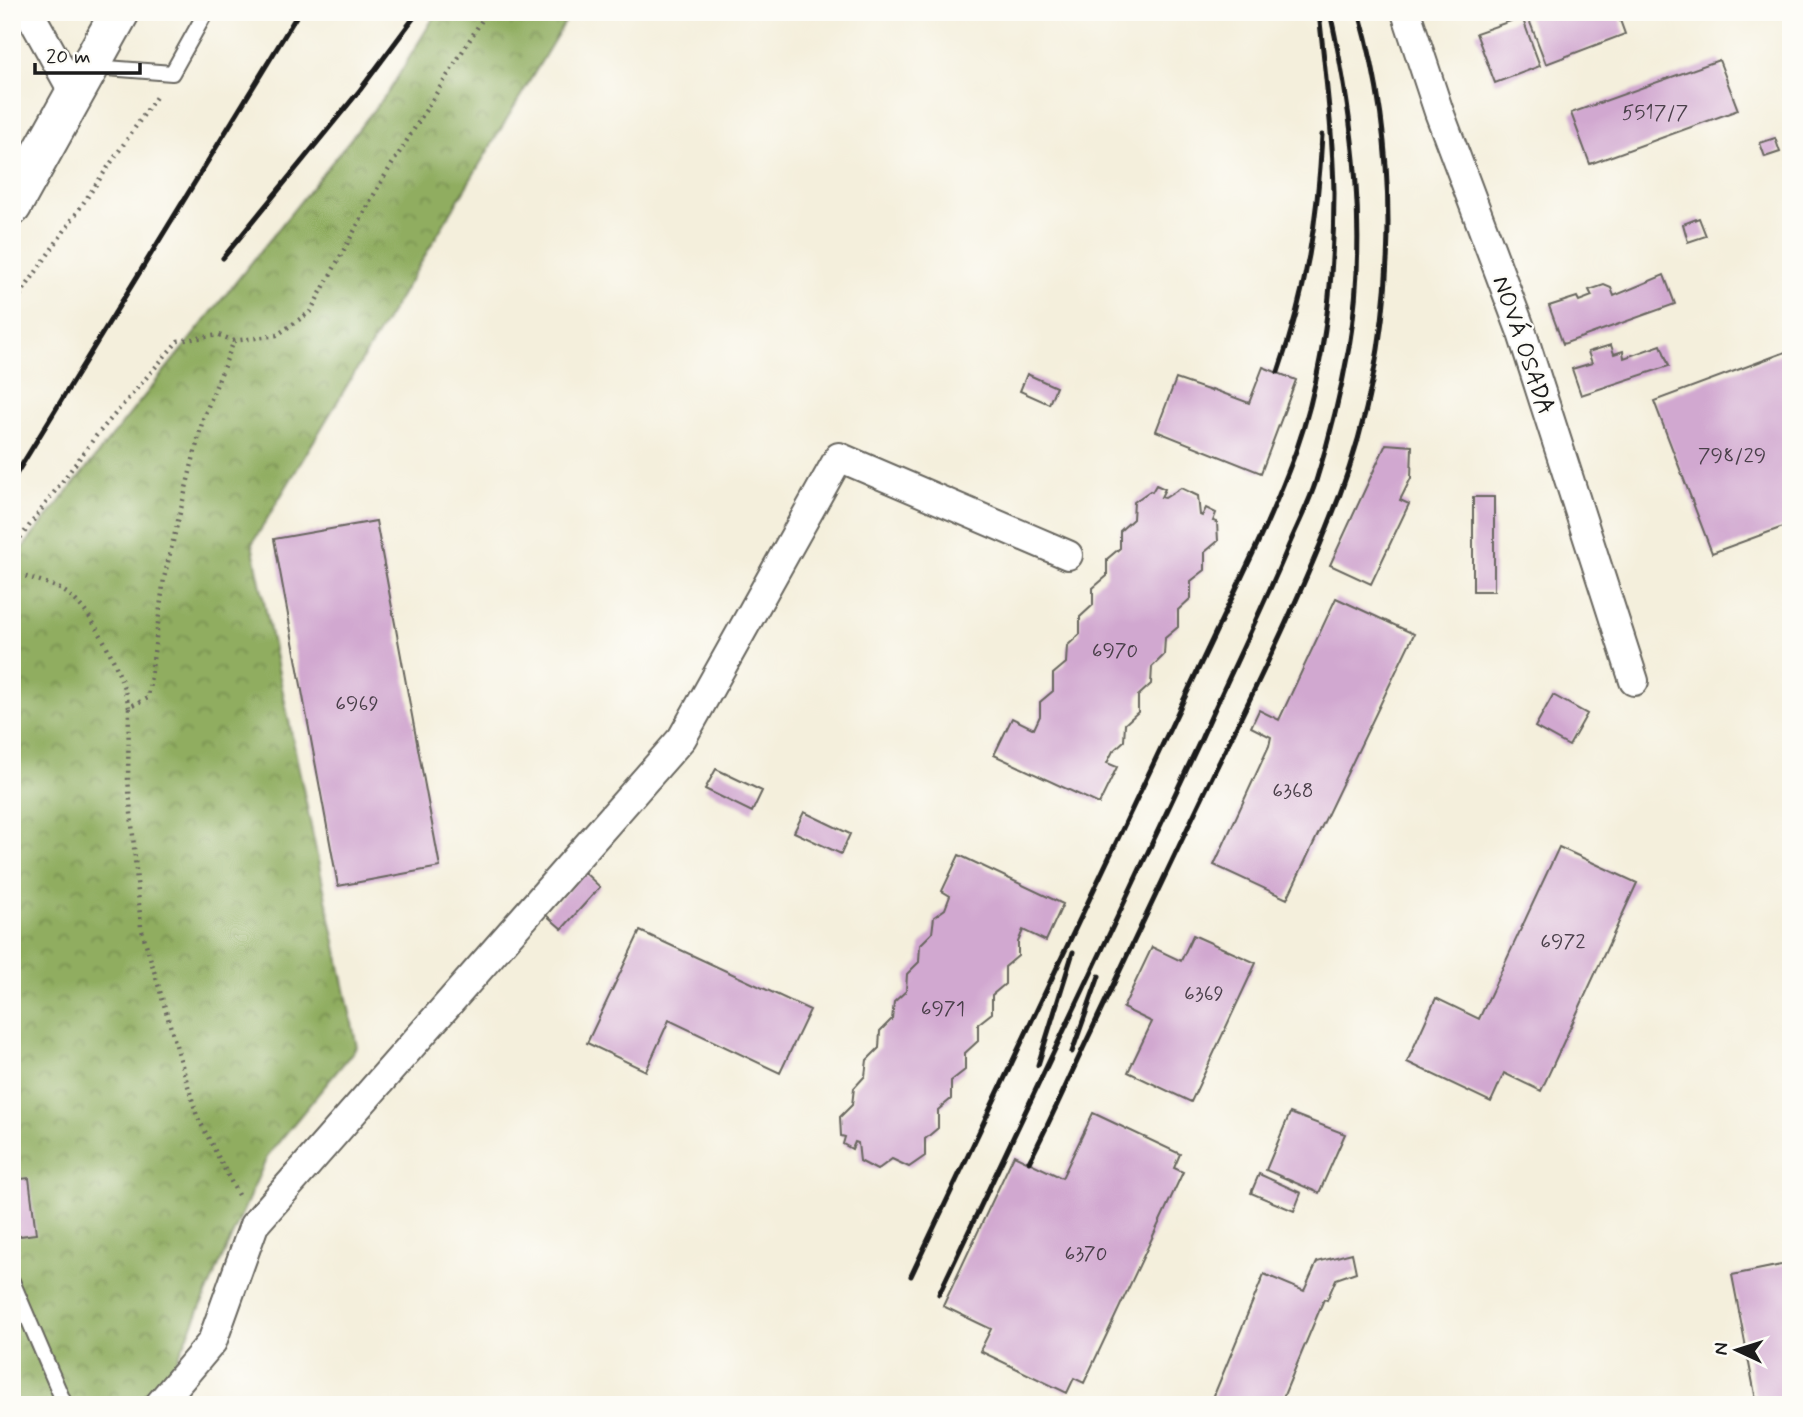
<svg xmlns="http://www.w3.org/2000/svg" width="1803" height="1417" font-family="Mynerve,sans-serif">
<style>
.forest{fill:url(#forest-crowns);stroke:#56643e;stroke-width:2}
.building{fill:#d1a8d0}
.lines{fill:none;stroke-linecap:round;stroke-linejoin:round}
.lane-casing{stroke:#68665f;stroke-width:18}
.street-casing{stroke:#68665f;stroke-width:32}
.secondary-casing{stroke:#68665f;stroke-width:42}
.path{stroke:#68665f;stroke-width:4.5;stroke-dasharray:2 5;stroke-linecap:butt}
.lane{stroke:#fff;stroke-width:14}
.street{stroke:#fff;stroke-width:28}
.secondary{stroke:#fff;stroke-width:38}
.rail{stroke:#1c1c1c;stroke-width:5}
.labels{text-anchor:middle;stroke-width:5;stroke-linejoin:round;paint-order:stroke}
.number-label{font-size:21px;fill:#493f49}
.street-label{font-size:24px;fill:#1c1c1c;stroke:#fdfcf7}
</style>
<defs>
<pattern id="forest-crowns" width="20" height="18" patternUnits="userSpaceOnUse" patternTransform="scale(1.75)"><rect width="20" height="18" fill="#90ad60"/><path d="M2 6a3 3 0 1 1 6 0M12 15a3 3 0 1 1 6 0" fill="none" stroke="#758c4e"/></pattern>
</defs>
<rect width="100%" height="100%" fill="#fdfcf7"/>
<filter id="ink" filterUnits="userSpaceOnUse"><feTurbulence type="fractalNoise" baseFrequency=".0143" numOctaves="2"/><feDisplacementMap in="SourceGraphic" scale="14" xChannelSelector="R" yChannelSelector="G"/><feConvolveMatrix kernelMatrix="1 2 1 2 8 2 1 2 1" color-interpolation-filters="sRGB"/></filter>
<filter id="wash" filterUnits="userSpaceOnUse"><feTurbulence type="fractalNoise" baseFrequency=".00686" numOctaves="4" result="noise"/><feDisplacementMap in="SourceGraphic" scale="28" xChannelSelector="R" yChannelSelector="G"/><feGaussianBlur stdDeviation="1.57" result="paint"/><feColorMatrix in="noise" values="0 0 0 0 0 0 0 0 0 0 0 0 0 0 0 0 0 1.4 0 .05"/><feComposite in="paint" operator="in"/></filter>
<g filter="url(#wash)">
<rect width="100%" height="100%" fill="#f4efdc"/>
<path class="forest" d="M437,12h134l-319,532 105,503 -89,108 -111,250h-145v-844l377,-470z"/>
<g id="blocks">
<path class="building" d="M1526,12h91l8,22 -79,30z
M1522,17l18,49 -45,17 -19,-50z
M1719,60l19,50 -148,54 -19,-51z
M1775,138l5,14 -15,5 -5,-14z
M1699,218l7,18 -18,6 -5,-18z
M1664,275l11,29 -112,40 -14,-38 28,-9 2,4 13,-5 -3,-6 15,-5 7,3 3,8z
M1611,345l3,9 9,-3 1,7 37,-13 8,21 -88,29 -9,-26 20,-6 -4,-11z
M1791,350v174l-79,29 -58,-152z
M1263,367l33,13 -35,93 -105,-42 20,-52 35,12 1,-2 37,14z
M1027,374l29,13 -7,17 -29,-13z
M1386,444l26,2 -1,32 -11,22 9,4 -38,80 -41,-19z
M1156,485l9,4 -4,8 4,1 16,-10 17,8 2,19 2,1 4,-8 10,5 -3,8 4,1 1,19 -13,11v18l-14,11v17l-13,12v17l-13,11 -1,17 -12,12 -1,17 -13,12v16l-13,12 -1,17 -11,10 -6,12 10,4 -18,37 -105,-49 18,-37 22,11 6,-13v-14l13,-11v-17l13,-11 1,-17 13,-12v-17l13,-12v-17l14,-12v-17l13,-11v-17l13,-12 1,-17 16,-11 2,1z
M1473,497h21v94h-21z
M376,521l64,346 -102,19 -64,-347z
M1336,598l78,36 -127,265 -73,-34 55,-119 2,-9 -20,-10 8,-17 20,10z
M1553,695l34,19 -18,32 -34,-19z
M716,769l46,22 -10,21 -47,-23z
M804,812l46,22 -9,20 -47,-22z
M1559,847l78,36 -96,208 -37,-18 -13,29 -84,-40 29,-64 43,21z
M959,855l104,49 -17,37 -23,-11 -5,12v14l-13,11v17l-13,11v18l-14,11v17l-13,12v17l-14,11v18l-13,11v18l-13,11v17l-16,11 -17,-8 -15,11 -17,-9 -2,-18 -3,-1 -3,7 -9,-5 2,-7 -4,-1 -1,-19 12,-12 2,-17 11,-12 2,-16 12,-12 1,-17 12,-12 2,-17 12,-11 1,-17 12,-12 1,-17 12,-12 2,-16 11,-8 5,-13 -8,-5z
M584,872l16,15 -38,42 -16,-14z
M640,931l170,79 -30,63 -111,-53 -23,51 -59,-28z
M1193,935l63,28 -65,139 -63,-30 24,-50 -29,-14 29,-61 29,14z
M1093,1113l87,41 -6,14 9,4 -99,211 -10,-5 -7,15 -87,-42 11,-22 -48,-23 71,-151 48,23z
M1290,1113l55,21 -26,59 -53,-23z
M1259,1174l42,19 -7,18 -43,-18z
M29,1178l7,56 -24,3v-57z
M1352,1253l4,19 -20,7 -9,21 -3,-1 -44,106h-70l54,-131 40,17 13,-29z
M1791,1263v142h-34l-25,-130z"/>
</g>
</g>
<g filter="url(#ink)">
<use href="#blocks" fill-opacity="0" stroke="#68665f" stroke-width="2"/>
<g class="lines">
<g class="lane-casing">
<path id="lane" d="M94,67l78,6 34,-61
M12,1281l53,124"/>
</g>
<g class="street-casing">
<path id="street" d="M29,12l45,81
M1406,12l33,100 82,218 113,351
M159,1405l53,-63 42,-117 428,-487 157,-281 229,98"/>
</g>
<g class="secondary-casing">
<path id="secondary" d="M12,206l108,-194"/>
</g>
<path class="path" d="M12,307l144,-210
M12,549l84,-113 82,-95 41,-6 15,6
M12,573c18,5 41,10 56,21 28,21 54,79 61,113
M238,1195l-41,-79 -56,-189 -13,-148 1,-72 19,-9 16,-120 39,-159 31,-78 43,-6 33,-23 71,-130 106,-170"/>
<use href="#lane" class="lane"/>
<use href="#street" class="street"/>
<use href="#secondary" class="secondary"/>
<path class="rail" d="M223,258l137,-168 58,-78
M1278,372c28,-80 40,-152 44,-237
M12,481l287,-469
M1072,1052l27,-76
M1038,1065l35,-113
M1029,1162c21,-40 39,-82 58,-122 37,-78 74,-156 111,-234 49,-102 101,-203 141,-309 57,-152 65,-328 20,-485
M911,1276l344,-727c15,-32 29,-65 41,-98 29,-82 38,-172 38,-258 -1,-60 -9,-121 -15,-181
M939,1294c87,-186 176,-369 262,-555 29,-65 61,-129 88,-194 9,-21 20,-42 27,-64 14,-44 25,-89 33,-134 19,-112 5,-225 -19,-335"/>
</g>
</g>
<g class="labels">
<g class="number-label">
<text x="1655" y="119">5517/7</text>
<text x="1732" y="462">798/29</text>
<text x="1115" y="657">6970</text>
<text x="357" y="710">6969</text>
<text x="1293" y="797">6368</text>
<text x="1563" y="948">6972</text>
<text x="1204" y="1000">6369</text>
<text x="943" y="1015">6971</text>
<text x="1086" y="1260">6370</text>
</g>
<g class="street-label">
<text transform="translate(1524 345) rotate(71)" y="8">NOVÁ OSADA</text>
</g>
</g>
<rect width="1803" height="1417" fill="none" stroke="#fdfcf7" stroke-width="42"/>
<g transform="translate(1737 1350) rotate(274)" stroke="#fdfcf7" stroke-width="5" paint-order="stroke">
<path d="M0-5L12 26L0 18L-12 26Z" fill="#1c1c1c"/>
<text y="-10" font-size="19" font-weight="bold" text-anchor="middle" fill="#1c1c1c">N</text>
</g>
<path d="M35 63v10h105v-10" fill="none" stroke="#1c1c1c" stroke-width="3.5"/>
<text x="46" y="63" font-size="21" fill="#1c1c1c" stroke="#fdfcf7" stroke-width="5" paint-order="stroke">20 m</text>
</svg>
